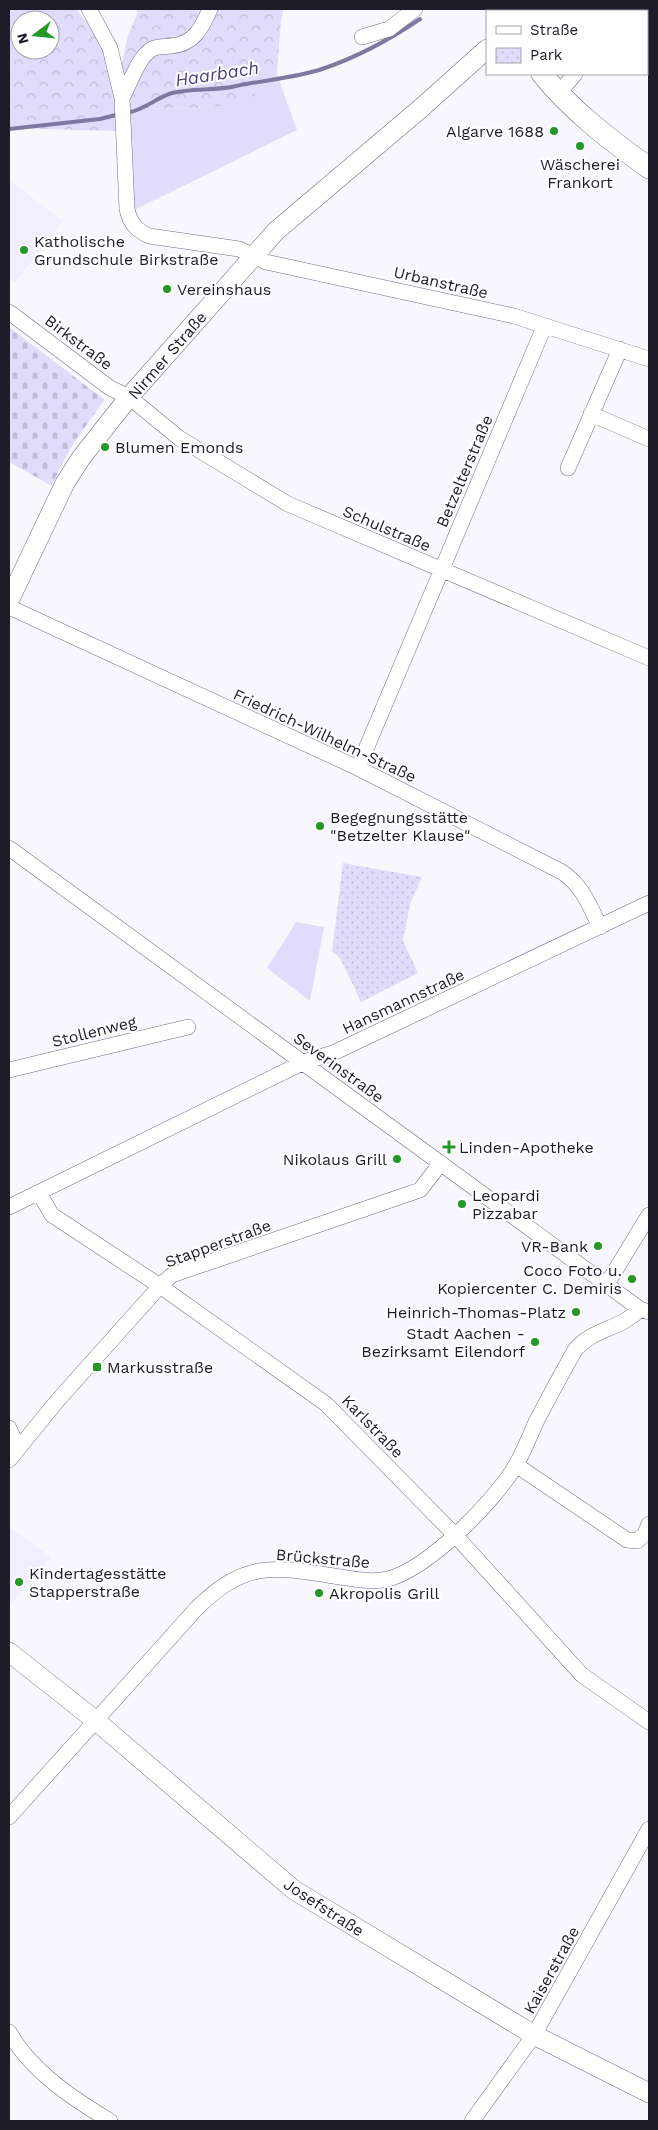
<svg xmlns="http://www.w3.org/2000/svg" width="658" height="2130" font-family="'Work Sans',sans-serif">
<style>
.built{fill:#f0eeff}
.green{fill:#e1dcfb}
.forest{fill:url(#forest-crowns)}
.cemetery{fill:url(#cemetery-stones)}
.park{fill:url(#park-dots)}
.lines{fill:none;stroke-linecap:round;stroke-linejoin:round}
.stream{stroke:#7f78a0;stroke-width:4}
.minor-casing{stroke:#736d8b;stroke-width:16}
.tertiary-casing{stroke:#736d8b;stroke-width:20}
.secondary-casing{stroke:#736d8b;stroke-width:22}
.minor{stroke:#fff;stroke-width:15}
.tertiary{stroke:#fff;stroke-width:19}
.secondary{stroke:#fff;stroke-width:21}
.poi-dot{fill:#249827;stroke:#fff;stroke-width:2}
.labels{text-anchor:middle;stroke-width:4;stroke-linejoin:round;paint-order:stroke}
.poi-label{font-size:16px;fill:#1e1c28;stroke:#fff;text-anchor:start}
.street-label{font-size:16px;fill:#1e1c28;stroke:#fff}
.water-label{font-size:18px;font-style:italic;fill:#4c3b7c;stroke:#fff}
</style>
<defs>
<pattern id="forest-crowns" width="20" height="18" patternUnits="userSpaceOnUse" patternTransform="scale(1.25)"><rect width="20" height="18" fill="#e1dcfb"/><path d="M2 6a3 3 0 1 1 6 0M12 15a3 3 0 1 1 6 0" fill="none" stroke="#c1bcd7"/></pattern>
<pattern id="cemetery-stones" width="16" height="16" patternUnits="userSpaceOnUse" patternTransform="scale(1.25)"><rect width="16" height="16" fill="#e1dcfb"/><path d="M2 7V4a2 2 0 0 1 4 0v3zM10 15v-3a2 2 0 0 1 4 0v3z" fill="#c1bcd7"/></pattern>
<pattern id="park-dots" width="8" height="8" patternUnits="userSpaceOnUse" patternTransform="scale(1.25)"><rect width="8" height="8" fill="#e1dcfb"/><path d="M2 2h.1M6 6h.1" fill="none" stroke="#c1bcd7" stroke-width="1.8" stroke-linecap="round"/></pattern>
</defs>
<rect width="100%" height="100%" fill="#f8f7fe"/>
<path class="built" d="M9,180l53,41 -47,62 -6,-5z
M9,1527l42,30 -42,49z"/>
<path class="green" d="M9,9h27l9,11h-25v28l-11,4z
M277,74l20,56 -165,81 -3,-102 82,-1 46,-27z
M296,922l28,5 -14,74 -43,-33z"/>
<path class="forest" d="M36,9h40l31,41 10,43 -2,38 -106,-3v-76l11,-4v2h30v-14l5,-3 -5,-6v-7h-5z
M135,9h149l-3,11 -4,54 -20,7 -2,15 -44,12 -82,1 -9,-36 8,-38 10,-23z"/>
<path class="cemetery" d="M9,327l96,73c-21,27 -40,53 -53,86l-43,-24z"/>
<path class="park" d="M343,863l79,14 -12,27 -7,37 15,32 -57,29 -21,-44 -8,-7z"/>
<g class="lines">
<path class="stream" d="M127,113c20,-4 28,-15 45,-20 21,-5 43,-2 64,-7 28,-6 59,-8 86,-17 36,-12 67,-29 98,-50
M9,129l91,-10 20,-5"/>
<g class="minor-casing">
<path id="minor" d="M89,9l21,39 12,50 5,111c3,14 9,21 22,27l90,13 27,13 248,54 135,43
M629,11l2,-2
M362,37l27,-8 26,-20
M558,94l17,-20
M122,98c8,-14 16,-41 30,-49 5,-3 14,-2 19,-3 23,-2 31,-18 39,-37
M9,312l101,76 19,9 50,41 109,66 361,154
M591,414l58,25
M568,468l52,-119
M9,607l349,161 204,104c20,13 28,34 38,55
M358,768l186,-441
M9,848l631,461 9,3
M9,1070l179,-43
M39,1193l13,22 108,71 166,118 129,131 127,140 67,47
M9,1207l295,-145 29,-9 316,-150
M607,1284l42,-69
M9,1428l9,20
M9,1460l49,-60 102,-114 12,-11 248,-85 21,-27
M516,1465l111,75 10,1 8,-7 4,-10
M9,1817l188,-209c50,-49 78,-41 143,-31 15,2 32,6 48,2 41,-11 107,-78 128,-114 8,-14 14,-30 21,-45 12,-23 25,-47 38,-70 18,-22 45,-20 65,-41
M9,2032c22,39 63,66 101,89
M472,2121l62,-86 115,-206"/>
</g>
<g class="tertiary-casing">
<path id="tertiary" d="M9,601l56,-118 16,-25 48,-61 147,-166 144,-122 67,-60
M9,1652l86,68 199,170 240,145 115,58"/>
</g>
<g class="secondary-casing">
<path id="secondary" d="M503,9l1,2
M542,74c30,37 68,66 107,94"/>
</g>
<use href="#minor" class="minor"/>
<use href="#tertiary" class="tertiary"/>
<use href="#secondary" class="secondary"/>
</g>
<g class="poi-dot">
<circle cx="554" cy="131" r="5"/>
<circle cx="580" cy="146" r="5"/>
<circle cx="24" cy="250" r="5"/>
<circle cx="167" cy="289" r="5"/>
<circle cx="105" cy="447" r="5"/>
<circle cx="320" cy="826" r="5"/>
<path d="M446.5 1139.5h5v5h5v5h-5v5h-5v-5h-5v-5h5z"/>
<circle cx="397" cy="1159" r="5"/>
<circle cx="462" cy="1204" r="5"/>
<circle cx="598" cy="1246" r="5"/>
<circle cx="632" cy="1279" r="5"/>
<circle cx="576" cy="1312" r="5"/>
<circle cx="535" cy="1342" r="5"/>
<rect x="92" y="1362" width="10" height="10" rx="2.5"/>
<circle cx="19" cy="1582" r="5"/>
<circle cx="319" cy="1593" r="5"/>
</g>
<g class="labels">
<g class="poi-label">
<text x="544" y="137" text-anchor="end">Algarve 1688</text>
<text x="580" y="170" text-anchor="middle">Wäscherei<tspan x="580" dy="18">Frankort</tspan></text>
<text x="34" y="247">Katholische<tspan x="34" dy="18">Grundschule Birkstraße</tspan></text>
<text x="177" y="295">Vereinshaus</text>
<text x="115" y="453">Blumen Emonds</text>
<text x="330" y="823">Begegnungsstätte<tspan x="330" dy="18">"Betzelter Klause"</tspan></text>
<text x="459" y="1153">Linden-Apotheke</text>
<text x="387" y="1165" text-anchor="end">Nikolaus Grill</text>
<text x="472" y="1201">Leopardi<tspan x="472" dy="18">Pizzabar</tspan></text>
<text x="588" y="1252" text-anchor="end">VR-Bank</text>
<text x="622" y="1276" text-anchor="end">Coco Foto u.<tspan x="622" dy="18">Kopiercenter C. Demiris</tspan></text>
<text x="566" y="1318" text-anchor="end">Heinrich-Thomas-Platz</text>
<text x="525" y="1339" text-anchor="end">Stadt Aachen -<tspan x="525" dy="18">Bezirksamt Eilendorf</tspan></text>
<text x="107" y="1373">Markusstraße</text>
<text x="29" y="1579">Kindertagesstätte<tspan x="29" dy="18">Stapperstraße</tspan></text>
<text x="329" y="1599">Akropolis Grill</text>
</g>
<g class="street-label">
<text transform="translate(441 282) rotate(13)" y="6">Urbanstraße</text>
<text transform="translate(79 342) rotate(37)" y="6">Birkstraße</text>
<text transform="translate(167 355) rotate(-49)" y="6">Nirmer Straße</text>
<text transform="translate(464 471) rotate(-67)" y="6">Betzelterstraße</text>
<text transform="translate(387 528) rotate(23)" y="6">Schulstraße</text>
<text transform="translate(325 735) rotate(25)" y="6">Friedrich-Wilhelm-Straße</text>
<text transform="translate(403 1001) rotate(-25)" y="6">Hansmannstraße</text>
<text transform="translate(94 1031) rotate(-14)" y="6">Stollenweg</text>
<text transform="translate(339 1067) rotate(36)" y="6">Severinstraße</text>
<text transform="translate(218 1243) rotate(-20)" y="6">Stapperstraße</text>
<text transform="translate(373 1426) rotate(46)" y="6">Karlstraße</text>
<text transform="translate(323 1558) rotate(5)" y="6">Brückstraße</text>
<text transform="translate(324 1907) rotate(33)" y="6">Josefstraße</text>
<text transform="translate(551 1970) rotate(-61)" y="6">Kaiserstraße</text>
</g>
<g class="water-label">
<text transform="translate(217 74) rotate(-9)" y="6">Haarbach</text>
</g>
</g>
<rect width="658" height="2130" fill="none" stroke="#1e1c28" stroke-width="20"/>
<rect x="486" y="10" width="162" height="65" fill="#ffffff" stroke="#a5a4a9"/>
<rect x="496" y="26" width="25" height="8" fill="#ffffff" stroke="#a5a4a9"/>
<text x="530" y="35" font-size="15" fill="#1e1c28">Straße</text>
<rect x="496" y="48" width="25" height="15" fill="url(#park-dots)" stroke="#a5a4a9"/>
<text x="530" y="60" font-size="15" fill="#1e1c28">Park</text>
<g transform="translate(35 35) rotate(254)"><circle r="24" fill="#ffffff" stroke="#a5a4a9"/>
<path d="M0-4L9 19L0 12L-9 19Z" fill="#249827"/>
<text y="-8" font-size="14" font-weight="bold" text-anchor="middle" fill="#1e1c28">N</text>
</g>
</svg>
